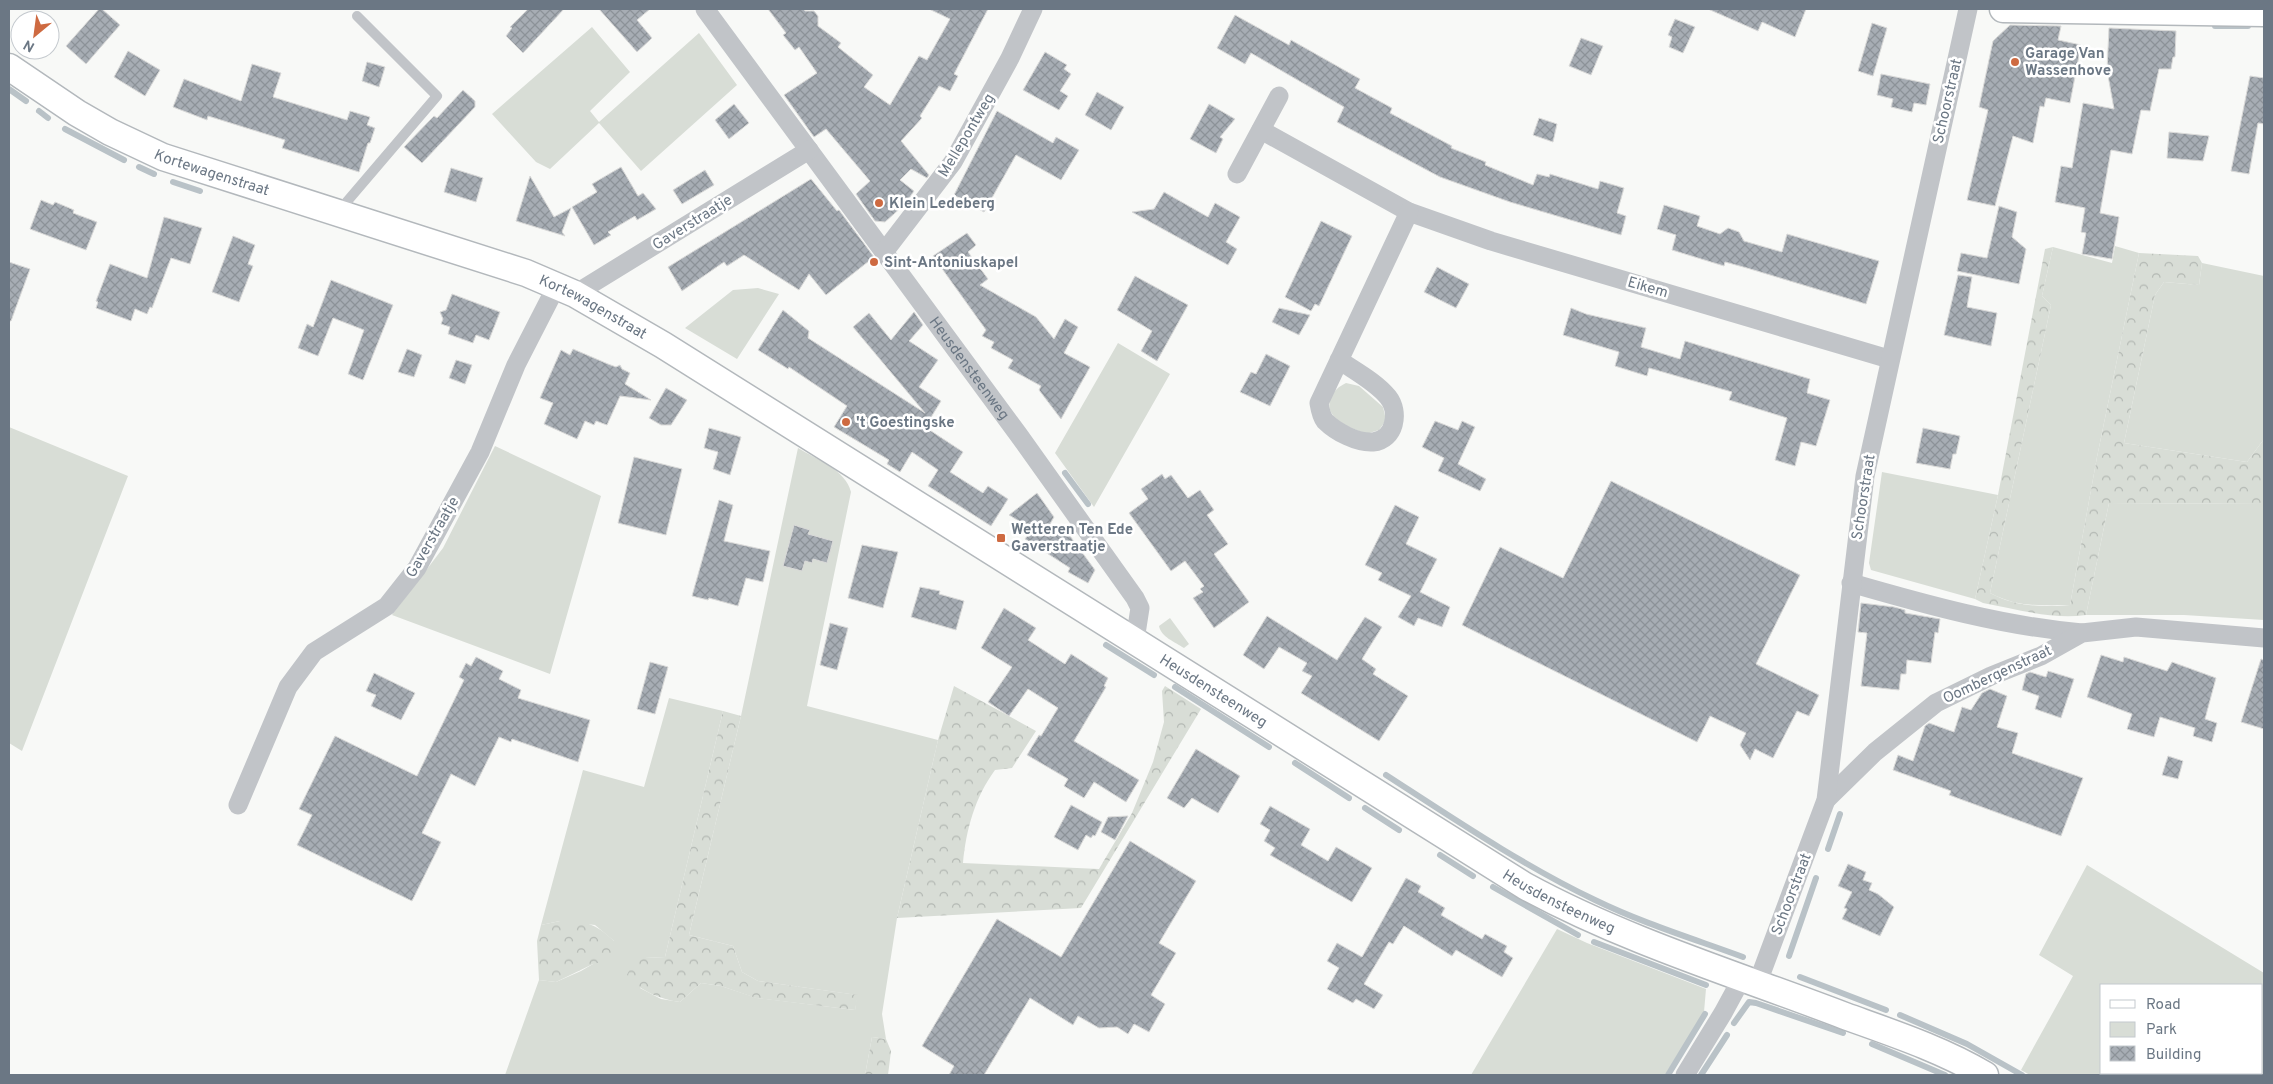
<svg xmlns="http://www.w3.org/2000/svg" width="2273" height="1084" font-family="Overpass,sans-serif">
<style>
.green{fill:#d8ddd6}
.forest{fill:url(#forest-crowns)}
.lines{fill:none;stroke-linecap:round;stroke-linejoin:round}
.stream{stroke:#b9c2c7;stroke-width:6}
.building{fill:url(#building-cross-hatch);stroke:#dadad9}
.secondary-casing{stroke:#b3b8bc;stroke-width:29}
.lane{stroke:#c1c4c8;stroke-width:10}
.street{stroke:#c1c4c8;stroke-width:19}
.secondary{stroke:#fff;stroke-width:26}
.poi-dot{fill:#ce6a41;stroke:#fff;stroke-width:2}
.labels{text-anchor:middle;stroke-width:5;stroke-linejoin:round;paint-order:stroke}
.poi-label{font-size:15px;font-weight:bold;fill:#6b7784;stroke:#fff;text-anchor:start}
.street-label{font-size:15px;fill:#6b7784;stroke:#fff}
</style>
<defs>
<pattern id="forest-crowns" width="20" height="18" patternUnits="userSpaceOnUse" patternTransform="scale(1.25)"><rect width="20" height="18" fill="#d8ddd6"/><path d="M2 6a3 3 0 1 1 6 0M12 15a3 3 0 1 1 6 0" fill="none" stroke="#b3b8b3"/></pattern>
<pattern id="building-cross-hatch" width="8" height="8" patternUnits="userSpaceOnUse" patternTransform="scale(1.25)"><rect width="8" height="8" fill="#a7adb4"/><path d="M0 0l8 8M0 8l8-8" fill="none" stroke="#8c9298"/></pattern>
</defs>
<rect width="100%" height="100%" fill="#f8f9f7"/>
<path class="green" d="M592,27l38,45 -40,39 9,11 100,-89 38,52 -96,86 -42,-48 -49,46 -14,-7 -44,-48z
M2115,246l24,7 -42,204 -27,148c-32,0 -51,3 -80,-12l61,-288 -9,-9 11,-49 59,16z
M2202,263l62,13v163l-17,23 -123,-19 31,-148 9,-13 35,3z
M758,288l21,6 -42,65 -52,-31 48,-38z
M1118,343l52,31 -76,133 -39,-54z
M1346,383l13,3 24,21 3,13 -7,10 -13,4c-15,-7 -44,-15 -35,-37 4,-7 7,-10 15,-14z
M9,427l119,49 -106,275 -13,-8z
M495,446l106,50 -51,178 -158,-59 51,-67z
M798,448c18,11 48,22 53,44l-44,214 131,34 -41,178 -15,96 4,25 -14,-2 -7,38h-360l34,-95 17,2 25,-11 12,-7 21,-23 -19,-16 -35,-4 -19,4 42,-155 61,17 25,-89 54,13 -58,246 -20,1 -5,30 21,11 19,3 21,-19 20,3 36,12 98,12 2,-15 -99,-14 -16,-9 -9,-26 -44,-11 52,-219z
M1882,472l116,23 -23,104 -104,-29 -2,-7z
M2109,503l155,1v116l-80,-5h-98z
M1170,618l19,26 -5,4c-9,-6 -23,-11 -25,-22z
M2087,865l177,108v102h-17l-4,-2h19v-88h-160v88h45l-1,2h-116l-9,-5 52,-94 -34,-21z
M1557,929l30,14 119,46 -2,23 -39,63h-194z"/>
<path class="forest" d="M2053,247l-11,49 9,9 -61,288c27,14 50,14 80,12l27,-148 42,-204 59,3 4,7 -3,22 -35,-3 -9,13 -31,148 123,19 17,-23v65l-155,-1 -23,112c-34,5 -70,-6 -103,-12l-8,-4 23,-104 47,-246z
M954,686l82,45 -24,37 -17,2c-20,27 -29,60 -32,93l136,6 33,-56 21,-51 11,-40 -2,-31 3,-5 36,23 -120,199 -184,10 41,-178z
M723,711l18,5 -52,219 44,11 9,26 16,9 100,14 -3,15 -99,-12 -35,-12 -20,-3 -21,19c-22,-3 -37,-11 -54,-25l6,-13 13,-6 20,-1z
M560,921c26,0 35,2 54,20v18l-21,5 -37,18 -17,-2 -2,-39 4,-16z
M872,1037l14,2 5,12 -3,24h-23z"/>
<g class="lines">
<path class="stream" d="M2215,26h33
M9,89l17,12
M39,111l9,7
M65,129l59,31
M139,167l15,7
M173,182l27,9
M1065,473l23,31
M1106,645l48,30
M1175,687l94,60
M1295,763l54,35
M1386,775c68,44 136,90 209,125 47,23 99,39 148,57
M1365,808l34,22
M1828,849l12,-35
M1440,855l33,21
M1493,887l85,48
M1594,942l112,43
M1789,956l27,-78
M1800,977l86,33
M1900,1015l67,29 55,31
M1734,1023l15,-21 7,1 87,30
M1872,1044l73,31
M1668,1075l37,-61
M1701,1075l26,-40"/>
</g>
<path class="building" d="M99,9h3l18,16 -34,39 -20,-18z
M528,9h36l-41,44 -17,-17 6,-8 -2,-1z
M599,9h51l-13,11 15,18 -15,14z
M768,9h36l1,2h9l4,5v10l23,17 -3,4 35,28 -9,12 26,18 29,-49 8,4 23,-41 -21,-10h59l-34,65 4,2 -8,15 -11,-5 -19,30 2,2 -21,23 28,34 -2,3 -16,-9 -11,11 14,11 -9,13 -20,18 -10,-1 -19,-27 14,-13 -44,-52 -12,8 -30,-42 33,-22 -18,-26 -4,3 -12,-15 3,-2z
M1708,9h98l-11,28 -33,-15 -4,9z
M1235,15l54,30 2,-5 69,39 -5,9 37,20 -2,5 62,33 -1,2 35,14 -1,3 48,20 4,-11 12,3 1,-3 48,15 2,-8 24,7 -7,25 9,3 -5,19 -111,-33 -70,-25 -103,-55 7,-15 -93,-54 -6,11 -28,-16z
M1675,19l20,8 -12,26 -14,-6 3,-10 -4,-2z
M1872,23l15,5 -14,48 -15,-5z
M2010,25l51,1 -3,14 23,5 -11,58 -24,-5 -2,9 -4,-1 -7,37 -20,-7 -18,70 -28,-6 21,-90 -9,-3 14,-66z
M2109,28l67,3 -1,26h-2l-2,12h-12l-9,42 -9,-1 -9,44 -21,-4 -11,63 19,4 -7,42 -30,-5 4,-21 -5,-1 4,-24 -30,-6 6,-36 11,2 11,-65 31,6 -7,-39z
M1581,38l22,8 -12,29 -22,-9z
M128,51l32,19 -15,26 -31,-19z
M1045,52l22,13 -3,4 7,5 -11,17 8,5 -9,14 -36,-20z
M367,62l18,5 -6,20 -17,-6z
M252,64l29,9 -8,24 74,23 3,-9 20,6 -3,8 8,3 -5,15h-2l-9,29 -77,-24 3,-8 -77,-24 -1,4 -34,-13 11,-28 57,22z
M1881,74l49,10 -4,21 -12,-2 -2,9 -21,-5 2,-8 -16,-4z
M2250,76l14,2v46l-6,-1 -9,51 -18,-3z
M463,90l12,11v6l-53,56 -18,-16 30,-31 3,2z
M1097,92l27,15 -13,23 -26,-15z
M734,104l15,19 -20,16 -14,-19z
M1209,104l26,15 -15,18 3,2 -7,14 -26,-14z
M997,111l56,32 3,-6 23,13 -18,30 -45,-25 -32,57 -30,-17z
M1539,118l18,6 -4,18 -20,-7z
M2169,132l40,4 -6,25 -36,-3z
M621,167l17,29 5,-3 13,16 -19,11 -2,-4 -27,16 3,3 -17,10 -22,-38 25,-15 -5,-8z
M451,168l32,10 -7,24 -32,-10z
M705,170l9,15 -32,19 -9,-14z
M530,176l24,41 17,-9 -9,24 3,4 -49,-15z
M811,179l26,32 2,-1 35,47 -48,38 -17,-21 -10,16 -55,-35 -17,11 -3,-4 -42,29 -14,-24z
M1164,192l44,25 7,-14 25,14 -14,25 11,7 -9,16 -96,-53 22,-3z
M41,200l12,5 2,-3 19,8 -1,3 24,9 -11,28 -56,-21z
M1664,205l36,11 -3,10 23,8 8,-6 11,4 5,9 38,11 5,-18 92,27 -13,43 -119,-36 -22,-6 -1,4 -52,-16 4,-15 -19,-6z
M1999,206l18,6 -5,25 14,12 -7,35 -62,-13 4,-18 26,5z
M164,217l38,11 -12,36 -19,-6 -19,50 -2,-1 -3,7 -12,-5 -4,12 -35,-13 2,-6 -2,-1 14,-37 37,14z
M1321,221l31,15 -33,70 -4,-2 -4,7 -26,-14z
M967,233l9,12 -8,7 20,27 -8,6 56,32 18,22 11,-20 13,8 -14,26 26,14 -29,52 -22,-29 2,-4 -33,-18 5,-8 -22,-12 3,-6 -12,-6 4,-6 -53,-74z
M233,236l22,9 -7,19 5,2 -14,36 -27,-10z
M9,262l21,7 -19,52h-2z
M1437,267l32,17 -13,24 -32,-16z
M1958,275l14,2 -5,30 30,6 -6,33 -47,-11z
M1135,276l53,29 -31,56 -16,-10 11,-20 -35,-21z
M331,280l62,25 -30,75 -15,-6 16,-44 -31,-12 -15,38 -20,-8 9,-24 6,3z
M452,294l48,18 -11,28 -13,-5 -3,8 -25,-9 2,-7 -9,-3 2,-5 -3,-7 6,-2z
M1279,308l31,7 -11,20 -27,-13z
M1571,308l15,6 60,14 -5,19 39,12 5,-18 125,38 -3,14 23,7 -14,46 -15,-4 -6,24 -20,-6 12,-42 -58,-18 3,-8 -83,-24 -2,8 -32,-10 4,-14 -56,-17z
M783,310l26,21 -1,7 117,75 -72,-86 16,-14 22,27 23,-28 9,13 -14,16 29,19 -19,27 22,14 -16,26 38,25 -13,20 33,21 5,-7 20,13 -17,27 -63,-40 10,-16 -26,-18 -12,20 -13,-8 2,-4 -55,-33 13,-21 -58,-39 -1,2 -30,-19z
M407,349l15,6 -8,22 -16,-5z
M573,349l35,15 8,3 4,-2 2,4 8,4 -5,11 26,16 -31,-4 -13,29 -11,-4 -2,4 -9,-4 -8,18 -33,-15 9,-21 -13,-5 21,-48 9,5z
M1266,354l24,12 -20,40 -30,-14 11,-20 5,2z
M456,360l16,5 -7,19 -16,-6z
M666,388l21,12 -16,25h-10l-12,-7z
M1435,421l23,9 4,-9 13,6 -17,37 28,15 -6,12 -42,-20 6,-13 -22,-11z
M709,428l32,9 -11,38 -17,-6 5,-17 -14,-4z
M1923,428l37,8 -4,18h-3l-3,15 -34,-6z
M634,457l48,12 -16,66 -48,-12z
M1162,474l3,5 6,-4 17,23 12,-8 14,20 -7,5 21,29 -14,10 35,48 -35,26 -21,-30 10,-6 -3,-3 4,-3 -19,-25 -14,10 -42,-58 19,-14 -7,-10z
M1611,481l189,94 -44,89 63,31 -10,21 -12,-5 -24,47 -18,-9 -5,11 -10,-15 6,-12 -36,-17 -13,26 -235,-117 38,-78 63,31z
M1037,493l17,24 -4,7 20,12 25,34 -7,13 -20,-11 2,-4 -45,-29 7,-10 -23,-14z
M719,500l14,5 -9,36 46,10 -7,31 -17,-4 -8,28 -29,-8 -1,2 -16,-4z
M1395,505l24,12 -13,27 31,15 -17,33 30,15 -8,20 -24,-9 -4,8 -16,-9 13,-21 -33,-16 4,-7 -17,-8z
M794,525l16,5 -2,4 25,7 -6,22 -14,-4 -1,4 -7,-2 -3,10 -19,-5z
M862,545l36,7 -15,56 -35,-10z
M920,587l20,4 -1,3 25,7 -8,29 -45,-13z
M1861,603l33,4 11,3v3l35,6 -2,14 -3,-1 -4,31 -24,-3 -1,14h-5l-2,16 -38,-4 6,-53 -9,-1z
M1004,608l32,20 -8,12 37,24 6,-10 37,24 -4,8 2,1 -32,54 65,39 -13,22 -32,-20 -10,16 -20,-12 4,-7 -41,-24 12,-20 2,1 17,-28 -30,-19 -19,27 -21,-14 24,-35 -31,-19z
M1267,616l70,44 28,-43 17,10 -20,32 14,10 -3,5 35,22 -29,45 -78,-48 11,-17 -10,-5 5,-8 -28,-16 -15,22 -21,-14z
M830,623l18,5 -11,42 -17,-5z
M2101,655l22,7 1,-5 43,14 5,-9 44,16 -11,41 12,4 -5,19 -19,-6 2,-8 -35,-11 -6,20 -27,-8 5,-15 -45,-17z
M476,657l27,14 -4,8 22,11 -3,8 72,22 -12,42 -66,-23 -1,3 -12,-5 -24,49 -24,-12 -29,59 19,9 -29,59 -115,-56 15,-30 -13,-6 36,-73 82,40 47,-96 -5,-3 7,-14 5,3z
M2261,659l3,1v69l-23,-7z
M650,662l18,5 -13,47 -18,-5z
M2048,671l26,8 -13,39 -26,-9 4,-13 -17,-6 4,-16 4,-2 16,5z
M374,673l41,20 -14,27 -30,-14 5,-11 -10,-4z
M1990,689l17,7 -10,31 21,6 -6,20 71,25 -22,58 -112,-41 2,-4 -58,-21 5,-15 15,6 12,-35 4,-3 25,9 8,-25 9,3 11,-17z
M1196,749l44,27 -22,37 -26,-15 -8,10 -17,-10z
M2168,756l15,5 -5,18 -16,-4z
M1071,805l31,17 -7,14 -2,-1 -2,3 -5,-3 -8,15 -24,-13z
M1270,806l40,23 -9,16 27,16 8,-14 36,21 -20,34 -82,-47 5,-7 -11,-7 6,-11 -10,-6z
M1128,816l-13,24 -14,-8 7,-15z
M1130,841l66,40 -37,62 17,10 -25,42 14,9 -16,28 -15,-8 -6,10 -11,-7 -18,1 -21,-12 -5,9 -43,-27 -46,77h-35l5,-9 -32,-20 75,-127 64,38z
M1848,864l18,8 -3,8 9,3 -3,7 9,4 16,13 -14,29 -38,-17 5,-10 -3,-1 8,-16 -14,-6z
M1406,878l15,8 -3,6 27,16 -4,7 41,24 3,-5 22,12 -3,6 9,6 -11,19 -46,-27 -4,6 -48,-30 -11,18 -4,-2 -25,42 19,11 -9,14 -18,-10 -3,4 -26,-14 12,-21 -12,-7 10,-18 25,14z"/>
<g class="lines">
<g class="secondary-casing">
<g id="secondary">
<path d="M2003,9l261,4"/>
<path id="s2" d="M9,67l68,46 33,19 53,25 363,116 49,21 88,51 862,541c101,55 213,89 320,130 47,17 96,33 140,59"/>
</g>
</g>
<path class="lane" d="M338,212l99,-116 -80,-80"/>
<g class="street">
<path id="s1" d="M705,9l313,425 117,164 5,10 -5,32"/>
<path d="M1261,130l148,82 82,29 398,118"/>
<path d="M1237,174l42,-78"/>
<path d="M884,252l69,-90 57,-104 23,-49"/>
<path d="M575,294l234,-144"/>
<path d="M1339,360c16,11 37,22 49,37 12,15 7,43 -15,45 -16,1 -37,-10 -48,-21 -4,-5 -5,-12 -6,-18l90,-191"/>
<path d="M1851,583c76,22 152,43 231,50"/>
<path d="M1826,800l49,-48 61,-49 55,-27 50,-20 41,-23 54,-6 128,11"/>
<path d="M238,805l50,-118 26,-35 73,-46 30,-38 63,-116 36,-87 41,-80"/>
<path d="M1758,982l68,-182 39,-324 103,-467"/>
<path d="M1685,1075l38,-62 19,-35"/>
</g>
<use href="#secondary" class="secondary"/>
</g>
<g class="poi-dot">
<circle cx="2015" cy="62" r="5"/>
<circle cx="879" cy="203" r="5"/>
<circle cx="874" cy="262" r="5"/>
<circle cx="846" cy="422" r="5"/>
<rect x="996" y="533" width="10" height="10" rx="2.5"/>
</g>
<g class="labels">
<g class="poi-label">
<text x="2025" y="58">Garage Van<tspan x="2025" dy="17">Wassenhove</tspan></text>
<text x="889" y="208">Klein Ledeberg</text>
<text x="884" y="267">Sint-Antoniuskapel</text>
<text x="856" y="427">'t Goestingske</text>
<text x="1011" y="534">Wetteren Ten Ede<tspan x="1011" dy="17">Gaverstraatje</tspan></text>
</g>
<g class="street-label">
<text transform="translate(1947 101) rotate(-77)" y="5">Schoorstraat</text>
<text transform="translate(966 135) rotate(-59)" y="5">Mellepontweg</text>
<text dy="5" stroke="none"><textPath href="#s2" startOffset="230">Kortewagenstraat</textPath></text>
<text transform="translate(692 222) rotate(-32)" y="5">Gaverstraatje</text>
<text transform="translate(1648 287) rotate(16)" y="5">Eikem</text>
<text dy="5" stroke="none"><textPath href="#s2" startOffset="635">Kortewagenstraat</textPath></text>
<text dy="5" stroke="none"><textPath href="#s1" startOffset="446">Heusdensteenweg</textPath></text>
<text transform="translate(1863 497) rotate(-81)" y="5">Schoorstraat</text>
<text transform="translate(432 537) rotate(-60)" y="5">Gaverstraatje</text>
<text transform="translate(1997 674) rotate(-25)" y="5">Oombergenstraat</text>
<text dy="5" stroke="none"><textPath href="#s2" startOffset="1365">Heusdensteenweg</textPath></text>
<text transform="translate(1791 894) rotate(-69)" y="5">Schoorstraat</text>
<text dy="5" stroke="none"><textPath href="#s2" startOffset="1770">Heusdensteenweg</textPath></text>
</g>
</g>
<rect width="2273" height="1084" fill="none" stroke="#6b7784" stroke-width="20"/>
<rect x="2100" y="984" width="162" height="90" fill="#ffffff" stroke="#c4c9ce"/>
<rect x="2110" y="1000" width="25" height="8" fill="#ffffff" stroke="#c4c9ce"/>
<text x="2146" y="1009" font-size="15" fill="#6b7784">Road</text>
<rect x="2110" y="1022" width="25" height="15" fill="#d8ddd6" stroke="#c4c9ce"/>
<text x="2146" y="1034" font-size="15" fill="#6b7784">Park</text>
<rect x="2110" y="1046" width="25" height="15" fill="url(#building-cross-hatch)" stroke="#c4c9ce"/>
<text x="2146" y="1059" font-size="15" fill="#6b7784">Building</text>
<g transform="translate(35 35) rotate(209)"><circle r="24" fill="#ffffff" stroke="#c4c9ce"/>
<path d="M0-4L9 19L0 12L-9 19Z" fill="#ce6a41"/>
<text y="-8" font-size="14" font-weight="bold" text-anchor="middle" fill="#6b7784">N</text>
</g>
</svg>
